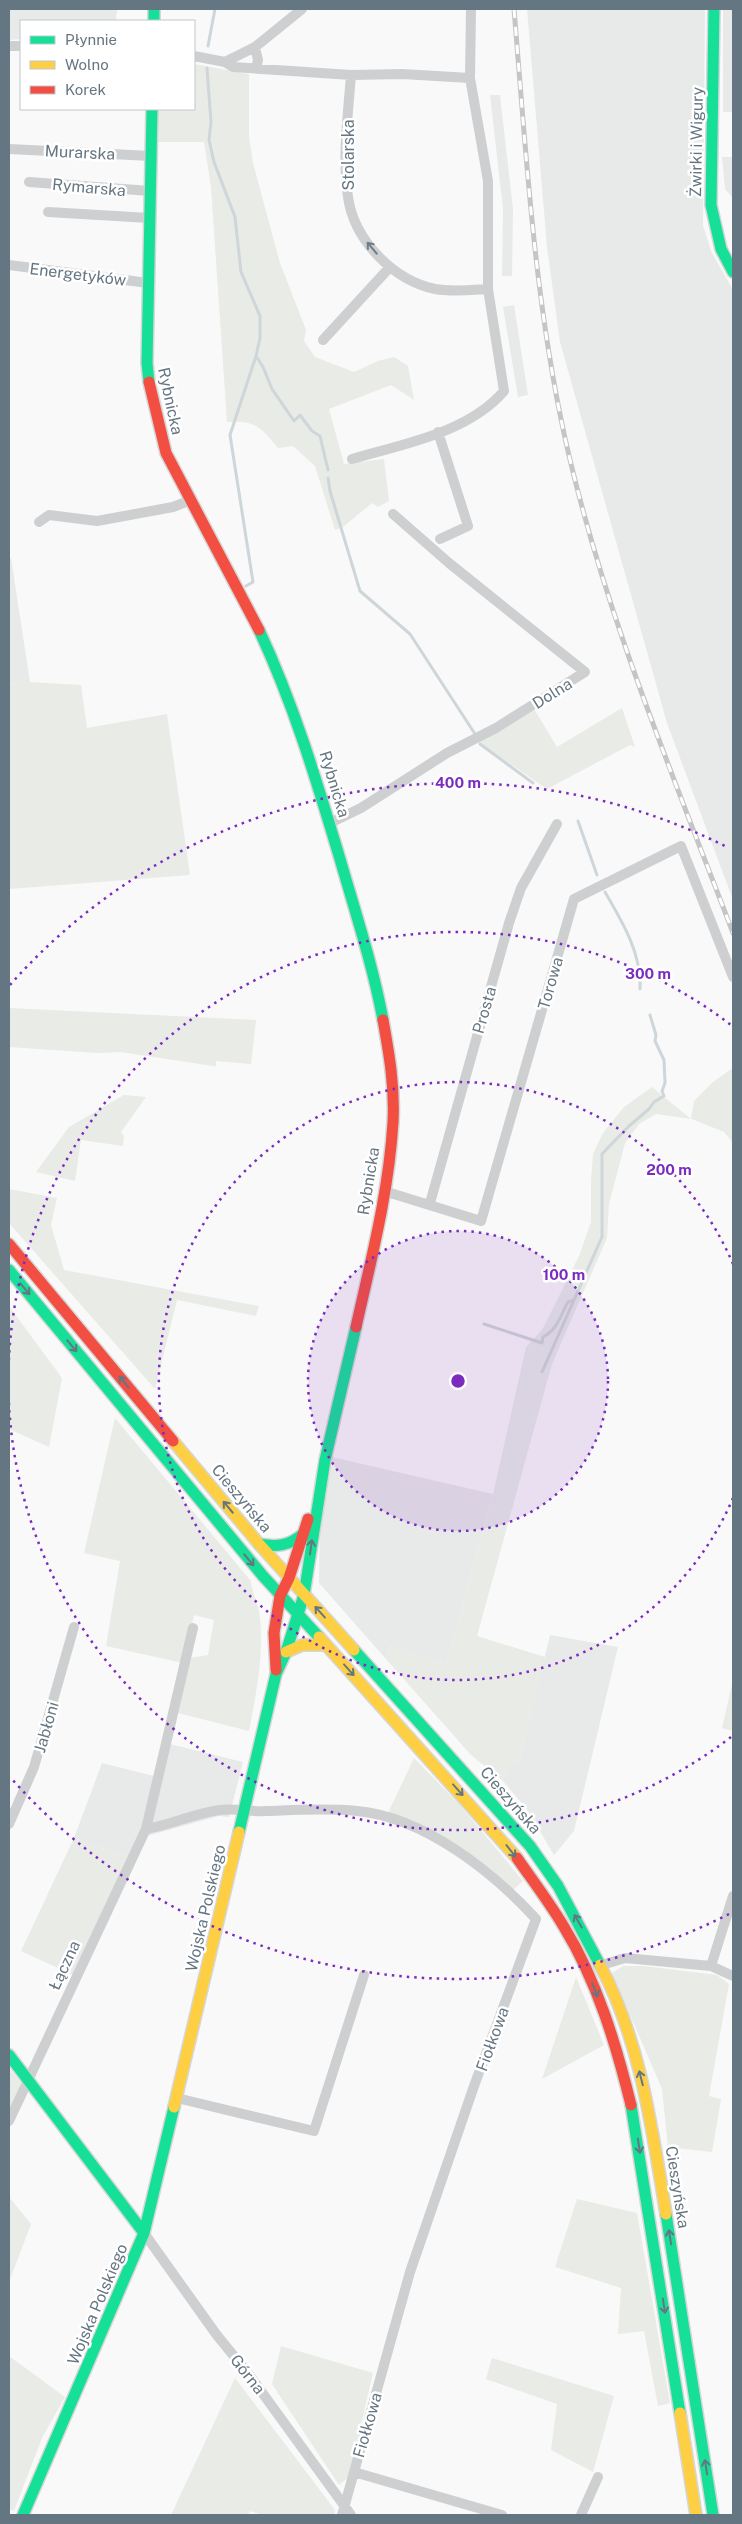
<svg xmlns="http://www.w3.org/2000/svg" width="742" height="2524" font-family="'Public Sans',sans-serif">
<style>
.built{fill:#e8e9e9}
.green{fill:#e8ebe6}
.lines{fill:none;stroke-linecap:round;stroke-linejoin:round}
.stream{stroke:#ced6d9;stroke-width:3}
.fast-casing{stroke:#d5d6d7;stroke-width:14}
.slow-casing{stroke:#d5d6d7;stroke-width:14}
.jam-casing{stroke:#d5d6d7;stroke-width:14}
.street{stroke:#cecfd0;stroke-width:10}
.fast{stroke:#16e098;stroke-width:11}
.slow{stroke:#ffcf43;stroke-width:11}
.jam{stroke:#f24e42;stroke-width:11}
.rail-casing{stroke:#c3c5c6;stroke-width:5}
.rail{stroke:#fff;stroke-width:3;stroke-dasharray:9;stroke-linecap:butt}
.oneway{stroke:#707f8b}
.oneway2{stroke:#657683}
.ring{fill:none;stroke:#7b2cbf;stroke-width:2.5;stroke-dasharray:2.5 5}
.labels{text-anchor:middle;stroke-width:5;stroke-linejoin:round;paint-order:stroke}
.street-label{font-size:16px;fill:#657683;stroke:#fff}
.centre{fill:#7b2cbf;stroke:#fff;stroke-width:2.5}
.ring-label{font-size:15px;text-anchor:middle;font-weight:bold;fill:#7b2cbf;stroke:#fff;stroke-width:5;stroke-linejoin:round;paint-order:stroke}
</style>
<rect width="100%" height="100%" fill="#f9f9f9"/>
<path class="built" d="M9,9h108l-1,12h-95v18l-12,1z
M527,9h178l-2,216 8,26 22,39v610l-66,-177 -107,-381 -13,-95z
M723,9h10v103h-10z
M490,95h10l13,114 -1,67h-10l1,-67z
M722,157h11v41l-8,-9z
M514,305l14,90 -10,2 -15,-90z
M11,558l19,124 -21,2v-125z
M332,1457l161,37 -47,171 -56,-19 -4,13 -67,-76 1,-59z
M550,1635l68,12 -44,184 -20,24 -28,-47 -24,-28 8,-17h9z
M170,1744l73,18 -14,55 -10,-1 -72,20 -19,21 -54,-19 28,-75 60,15z"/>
<path class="green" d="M194,64l55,10v62l4,27 27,100 26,67 -2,11 11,16 39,15 24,-11 16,-4 14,9 6,34 -23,-15 -62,24 15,55 40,-5 5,42 -11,6 -6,-4 -29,24 -8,3 -20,-64 -22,-20 -15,2c-18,-21 -22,-28 -51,-26l-16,-235 -7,-45h-47l-1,-33h38z
M30,682l51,3 6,43 80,-14 23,161 -181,14v-205z
M622,708l13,39 -5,-2 -83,44 -70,-48 57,-32 23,38z
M9,1008l247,12 -5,44 -35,-3v5h-3l-92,-14 -24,1 -88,-6z
M733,1068v75l-9,-11 -32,-13 -36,-5 -17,10 -14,19 -16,61 -2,34 -55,126 -75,272 68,21 -26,106h-9l-8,17 -31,-25 -85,-96 4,-13 56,19 47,-171 33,-147 16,-17 37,-74 12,-34v-41l2,-27 10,-21 21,-26 28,-20 39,32 3,-18 19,-19z
M124,1095l22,2 -25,35 3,4 -1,10 -42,-6 -6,41 -39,-9 33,-45z
M9,1189l48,9 -6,27 13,45 195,36 -3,10 -79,-16 -22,89 -146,-166z
M9,1306l53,72 -13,69 -40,-18z
M115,1418l136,163c1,13 8,24 9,37 4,37 -4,77 -11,113l-71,-18 12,-55 18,-3 6,-35 -20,-5 -11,48 -77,-17 14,-85 -36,-8z
M733,1680v51l-11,-3z
M414,1758l46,47 63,76 -10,9 -125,-77z
M74,1838l54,19 -55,118 -52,-24z
M623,1966h21l73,9 12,9 -20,112 12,3 -9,53 -44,-5 -6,-58 -50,-116z
M576,1977l28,68 -62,34z
M9,2068l12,15 -12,28z
M9,2197l22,27 -22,58z
M577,2199l60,14 33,190 -12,3 -14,-75 -26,3 3,-46 -66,-21z
M281,2346l92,27 -24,104 -10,8 -67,-101z
M9,2356l56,41 -23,41 -28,73 -5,-2z
M492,2358l122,38 -21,76 -42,-22 6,-46 -71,-25z
M235,2378l100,132 -1,5h-71l-13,-4 -2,4h-77z"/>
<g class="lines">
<path class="stream" d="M208,46l7,-37
M207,68l4,54 -2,18 5,22 21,55 6,55 19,44v22l-4,18 -26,79 23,147 -7,4
M256,356l7,11 9,22 22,32 6,-6 12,16 8,5 8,34
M328,478l2,13 30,100 50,43 65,100
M480,744l53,39
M578,821l19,54
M605,892c17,29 37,62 35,97
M484,1324l58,19 1,-6c15,-8 17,-21 25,-35l6,-2
M542,1372l60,-135v-83l27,-28 20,-17 5,-7 10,-6 -2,-5 3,-8 -1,-23 -9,-19 1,-6 -6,-20"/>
<g class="fast-casing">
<path id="fast" d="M154,9v12
M714,9l-3,196 10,44 12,23
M149,382l-2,-19 5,-254
M259,630c35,75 57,149 81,229 15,52 33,107 43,161
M9,1270l254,306 56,61
M259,1544c18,3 30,2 44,-10
M354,1650l176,196 28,40 42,79
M239,1832l37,-158 10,-22 18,-57 21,-135 31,-133
M9,2055l135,178
M631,2105l49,308
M666,2214l47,301
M23,2515l121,-282 30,-126"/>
</g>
<g class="slow-casing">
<path id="slow" d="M173,1441l86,103 95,106
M319,1637l198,221
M286,1652l16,-7h24
M600,1965c41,77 52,164 66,249
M174,2107l65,-275
M680,2413l16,102"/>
</g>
<g class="jam-casing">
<path id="jam" d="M149,382l17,71 93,177
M9,1244l164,197
M356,1327c15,-67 33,-136 37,-205 2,-35 -4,-69 -10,-102
M276,1670l-2,-37 6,-37 9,-18 19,-59
M517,1858c16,23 33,45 47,69 33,54 52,117 67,178"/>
</g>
<path class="street" d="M9,46h12
M255,47l3,13 -2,8
M194,56l31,6 8,5 118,8 51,-1 68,4 18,103v108c-18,1 -36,3 -53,0 -42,-9 -81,-49 -87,-92 -6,-40 0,-82 3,-122
M225,62l30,-15 47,-38
M470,78l1,-69
M9,149l142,7
M29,182l121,9
M48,212l101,6
M9,265l139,18
M323,340l67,-73
M438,432l30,94 -28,13
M352,459c51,-15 116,-26 152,-68l-16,-102
M39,522l10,-7 48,6 76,-14 18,-7
M330,823l31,-15 86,-55 49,-25 89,-56 -136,-109 -56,-49
M384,1191l97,30 93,-322 107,-53 52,131
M430,1203l79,-280 12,-35 36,-64
M9,1824l25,-57 40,-140
M146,1829l47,-201
M602,1965l23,-7 86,8 22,10
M711,1966l22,-70
M177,2098l137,33 50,-156
M9,2121l137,-292c25,-4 49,-16 74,-19 15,-2 31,2 46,1 30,-1 61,-3 91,0 67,6 136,61 179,108l-62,167 -64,186 -68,243
M144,2233l72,101 34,42 101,139
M354,2472l148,43
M581,2515l17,-38"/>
<use href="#fast" class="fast"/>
<use href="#slow" class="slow"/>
<use href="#jam" class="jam"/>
<g class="rail-casing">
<path id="rail" d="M514,9c12,143 20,288 51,429 38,171 106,332 168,495"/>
</g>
<use href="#rail" class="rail"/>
</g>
<defs><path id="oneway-shaft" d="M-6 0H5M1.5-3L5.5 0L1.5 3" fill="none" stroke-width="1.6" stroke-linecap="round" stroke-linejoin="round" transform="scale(1.25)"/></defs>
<use class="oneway" href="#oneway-shaft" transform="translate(372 248) rotate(-130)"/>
<g class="oneway2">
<use href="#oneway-shaft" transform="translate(25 1289) rotate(50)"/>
<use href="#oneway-shaft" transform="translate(72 1346) rotate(50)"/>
<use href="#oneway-shaft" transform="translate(124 1382) rotate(-130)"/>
<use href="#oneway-shaft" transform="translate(228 1507) rotate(-130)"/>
<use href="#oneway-shaft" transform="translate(311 1547) rotate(-82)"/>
<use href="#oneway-shaft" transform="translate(249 1560) rotate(50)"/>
<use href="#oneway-shaft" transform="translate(320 1612) rotate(-132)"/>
<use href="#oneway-shaft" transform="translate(349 1670) rotate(48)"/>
<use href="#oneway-shaft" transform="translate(458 1790) rotate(48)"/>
<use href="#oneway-shaft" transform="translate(511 1851) rotate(52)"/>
<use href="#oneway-shaft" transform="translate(578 1921) rotate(-120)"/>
<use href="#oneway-shaft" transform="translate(595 1990) rotate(68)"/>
<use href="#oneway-shaft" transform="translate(641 2078) rotate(-104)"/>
<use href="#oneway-shaft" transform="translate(639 2146) rotate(81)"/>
<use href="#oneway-shaft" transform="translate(670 2237) rotate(-99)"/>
<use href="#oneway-shaft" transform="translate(664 2306) rotate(81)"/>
<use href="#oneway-shaft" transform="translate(706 2467) rotate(-99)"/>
</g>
<circle cx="458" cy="1381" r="150" fill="#7b2cbf" fill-opacity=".12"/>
<g class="ring">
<circle cx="458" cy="1381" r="150"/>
<path d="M733 1498A299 299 0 1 1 733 1264"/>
<path d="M731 1737A449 449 0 1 1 731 1025"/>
<path d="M729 1914A598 598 0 0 1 10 1777M10 985A598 598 0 0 1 729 848"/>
</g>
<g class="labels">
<g class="street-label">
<text transform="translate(696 142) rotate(-89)" y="6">Żwirki i Wigury</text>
<text transform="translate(80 152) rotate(3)" y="6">Murarska</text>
<text transform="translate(348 155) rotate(-90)" y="6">Stolarska</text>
<text transform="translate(89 187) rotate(5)" y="6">Rymarska</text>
<text transform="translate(78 274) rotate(7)" y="6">Energetyków</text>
<text transform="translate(171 401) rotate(78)" y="6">Rybnicka</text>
<text transform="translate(552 693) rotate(-32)" y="6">Dolna</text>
<text transform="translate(335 784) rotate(73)" y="6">Rybnicka</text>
<text transform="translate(550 983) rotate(-74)" y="6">Torowa</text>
<text transform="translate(484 1010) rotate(-74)" y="6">Prosta</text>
<text transform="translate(368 1181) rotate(-81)" y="6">Rybnicka</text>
<text transform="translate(242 1498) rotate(50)" y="6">Cieszyńska</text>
<text transform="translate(46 1727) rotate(-74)" y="6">Jabłoni</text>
<text transform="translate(511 1800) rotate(49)" y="6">Cieszyńska</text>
<text transform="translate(205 1908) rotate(-77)" y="6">Wojska Polskiego</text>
<text transform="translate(64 1965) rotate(-65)" y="6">Łączna</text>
<text transform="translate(492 2039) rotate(-70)" y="6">Fiołkowa</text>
<text transform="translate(678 2187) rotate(81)" y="6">Cieszyńska</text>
<text transform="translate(97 2304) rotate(-67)" y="6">Wojska Polskiego</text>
<text transform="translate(248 2374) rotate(52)" y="6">Górna</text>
<text transform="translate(367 2425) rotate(-74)" y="6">Fiołkowa</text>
</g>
</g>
<circle cx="458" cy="1381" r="8" class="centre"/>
<g class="ring-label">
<text x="458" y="788">400 m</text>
<text x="648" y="979">300 m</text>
<text x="669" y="1175">200 m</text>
<text x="564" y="1280">100 m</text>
</g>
<rect width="742" height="2524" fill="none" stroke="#657683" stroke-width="20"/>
<rect x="20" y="20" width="175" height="90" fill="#ffffff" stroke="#c1c8cd"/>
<rect x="30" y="36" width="25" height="8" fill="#16e098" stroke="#c1c8cd"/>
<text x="65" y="45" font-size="15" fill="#657683">Płynnie</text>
<rect x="30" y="61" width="25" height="8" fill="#ffcf43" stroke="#c1c8cd"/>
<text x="65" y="70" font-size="15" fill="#657683">Wolno</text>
<rect x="30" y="86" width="25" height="8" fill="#f24e42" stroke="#c1c8cd"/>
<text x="65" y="95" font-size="15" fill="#657683">Korek</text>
</svg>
